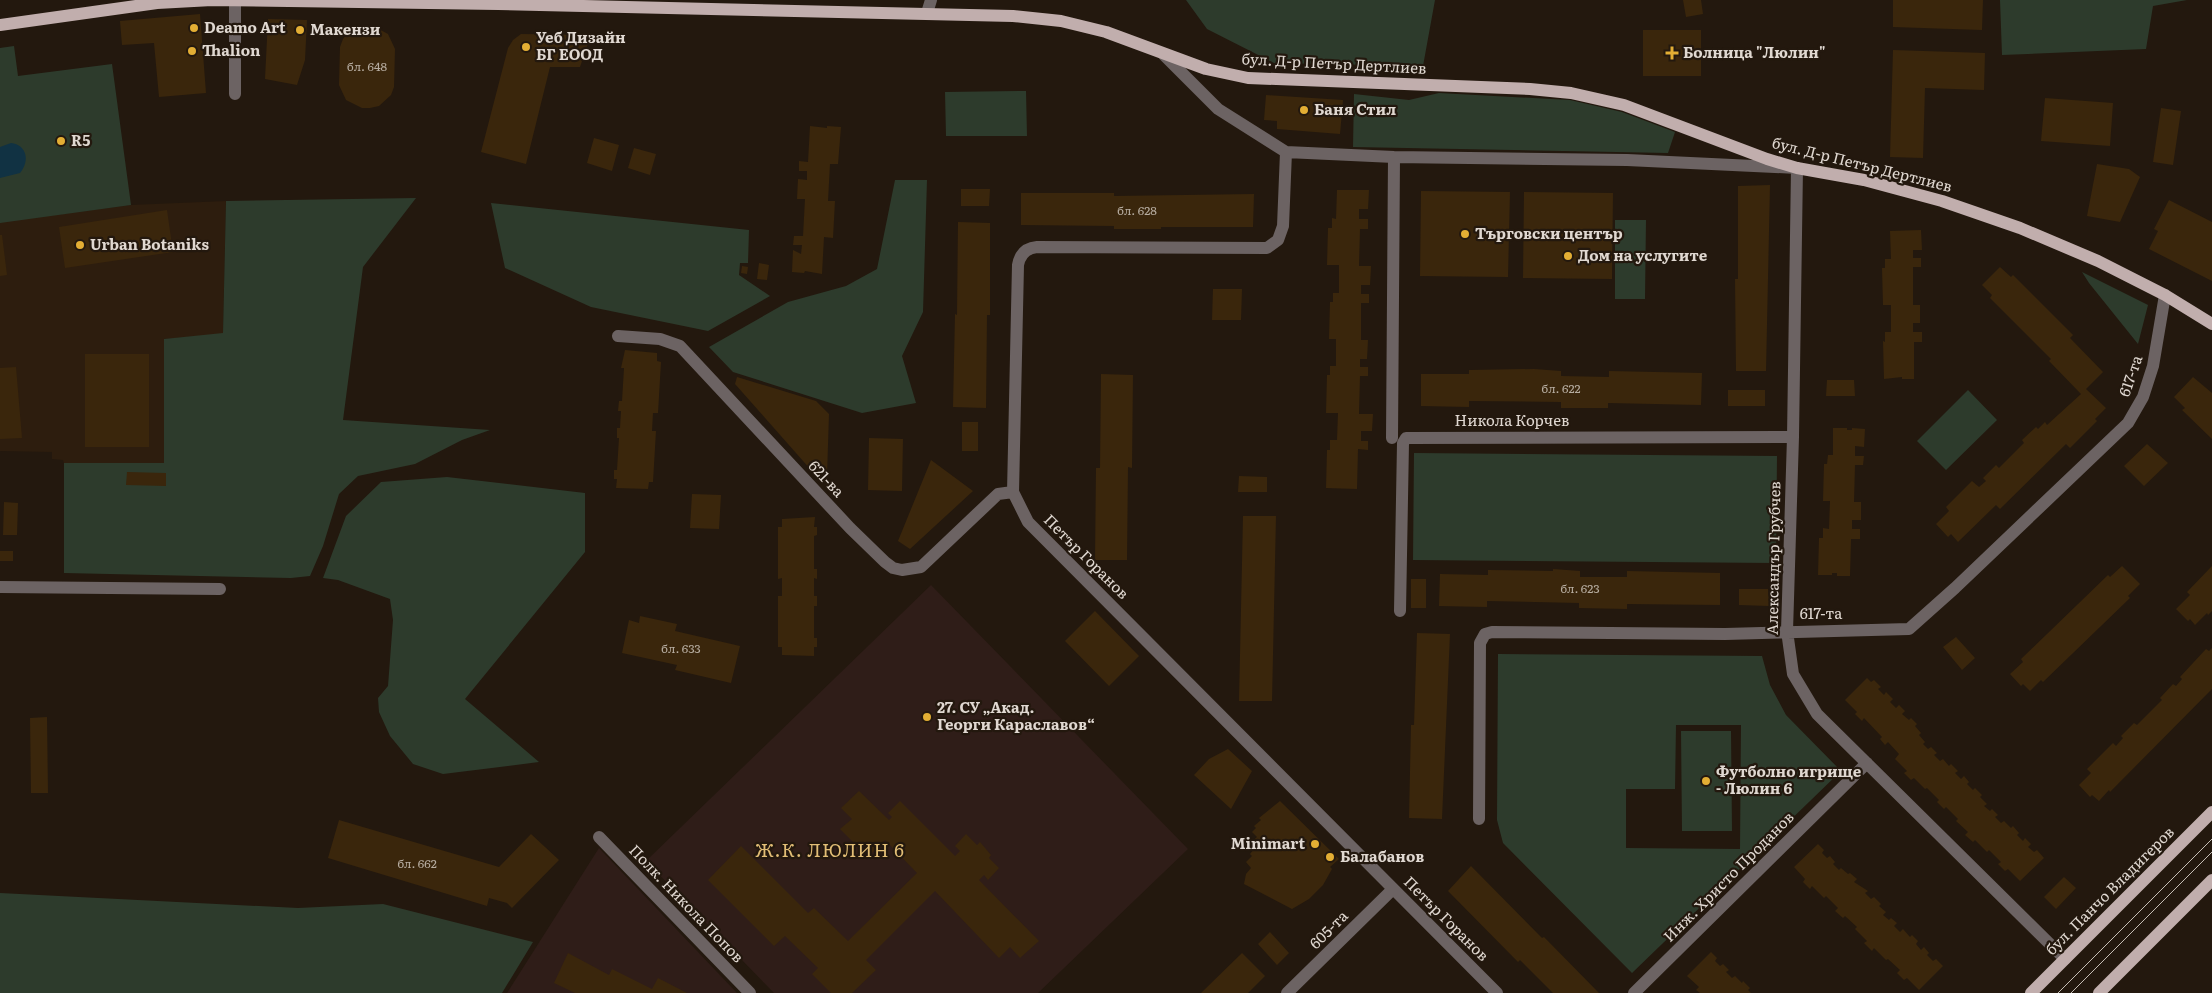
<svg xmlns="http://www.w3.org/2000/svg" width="2212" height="993" font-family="Literata,serif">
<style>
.built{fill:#2d1d0e}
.education{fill:#2f1d18}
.green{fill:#2d3b2c;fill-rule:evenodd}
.water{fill:#113243}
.building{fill:#3a260c}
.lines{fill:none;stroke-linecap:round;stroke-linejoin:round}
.minor{stroke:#6c6363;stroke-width:12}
.major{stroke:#c1aead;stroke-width:12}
.tram{stroke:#c8c0b8;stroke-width:1}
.poi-dot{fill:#e3ae34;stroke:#23180e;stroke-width:2}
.labels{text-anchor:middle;stroke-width:4.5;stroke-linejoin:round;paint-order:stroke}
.number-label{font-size:12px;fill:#b6aca0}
.poi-label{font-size:15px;font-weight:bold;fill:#e0d8d1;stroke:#23180e;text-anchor:start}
.street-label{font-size:15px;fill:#e0d8d1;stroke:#23180e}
.quarter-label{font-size:18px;letter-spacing:1px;fill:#e2be76;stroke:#23180e}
</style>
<rect width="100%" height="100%" fill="#23180e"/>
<path class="built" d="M226,201l-3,133 -59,5v124h-100l-1,-3 -11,-1v-7l-52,-1v-229l131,-17z"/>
<path class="education" d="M931,585l257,264 -150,144h-264l-128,-132z
M599,848l138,145h-230z"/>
<path class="green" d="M1186,0h249l-12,66 -149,-3 -67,-34z
M2000,0h187l-34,6 -7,43 -144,6z
M14,46l4,30 94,-12 19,141 -131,18v-175z
M1026,91l1,45h-81l-1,-44z
M1439,93l131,7 52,12 53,20 -7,21 -315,-6 1,-53 55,6z
M895,180h32l-4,132 -21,44 14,47 -54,10 -129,-41 -24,-25 79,-45 58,-16 31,-17z
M416,198l-53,69 -20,153 147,10 -28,10 -47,24 -57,12 -19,18 -16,52 -13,30 -19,2 -227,-5v-110h100v-124l59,-6 3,-132z
M491,203l258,27 -1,33h-8l-1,12 31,21 -62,35 -117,-24 -86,-39z
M1615,220h31l-1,79h-30z
M2082,272l66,33 -10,39 -49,-61z
M1968,390l29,30 -51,50 -29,-29z
M1414,453l363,3 -1,107 -363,-3z
M447,477l138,16v59l-120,147 74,63 -96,12 -30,-10 -23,-28 -11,-24 -1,-14 10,-12 5,-66 -3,-21 -52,-19 -15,-2 23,-62 35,-34z
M1498,654l264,2 8,29 16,30 55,56 -209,202 -129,-130 -6,-23zM1676,725h65l-1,124 -114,-1v-59h49z
M1681,731h50l1,100h-50z
M0,893l298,15 85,-4 150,38 -31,51h-502z"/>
<path class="water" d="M11,143c16,2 19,18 9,30l-20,5v-31z"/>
<path class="building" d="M1683,0h18l2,14 -17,3z
M1893,0h90l-1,30 -89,-3z
M200,14l6,79 -47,4 -5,-54 -32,2 -2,-24z
M268,19l39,1 -2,40 -8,25 -32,-6z
M364,25l9,1 15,8 7,15 -1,38 -3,8 -12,11 -9,2h-8l-16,-8 -7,-15 1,-38 3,-8 6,-7z
M1643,30h58v46h-58z
M521,34l70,1 -11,32h-30l-24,97 -45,-12 27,-104 5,-8z
M1893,50l92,3 -1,37 -59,-2 -2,70 -33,-1z
M1266,95l77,5 -3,34 -63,-5v-8l-13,-1z
M2045,98l68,5 -3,43 -69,-5z
M2161,108l20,3 -8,54 -20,-3z
M810,126l17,2v-2l14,1 -3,37h-8l-2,37h7l-2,37 -9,-1 -2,37 -17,-3 -1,2 -12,-1 1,-22 8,4 1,-9h-9l1,-9h9l2,-37h-8l1,-20 9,1v-9h-8v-10l9,1z
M594,138l25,7 -7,26 -25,-8z
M634,148l22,6 -6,21 -22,-7z
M2097,164l32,5 11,8 -20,45 -33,-6z
M1770,185l-4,186h-30l-1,-92h3v-93z
M961,189h29l-1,17h-28z
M1337,190h32l-1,19h-9v10h9v10h-8l-1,37h12l-1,19h-9v9h8v9h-8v37h7l-1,19h-7v8h8v9h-8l-1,38h14l-1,17h-11v10h7v9l-10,-1 -1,40 -31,-1 1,-38h3v-10h7l1,-27h-12l1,-38h3v-9h6v-27h-7l1,-37h3v-9h6v-28h-12l1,-37h4v-10l4,1z
M1421,191l89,1 -2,85 -88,-1z
M1524,192l89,1 -1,86 -89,-1z
M1021,193h93v3l140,-2 -1,33h-92v2h-47v-3l-93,-1z
M2169,200l43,22v59l-63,-32 9,-18 -4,-2z
M167,210l6,42 -108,16 -6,-41z
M958,222l32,1v92h-3l-1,93 -33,-1 2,-93 2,1z
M1921,230l1,20h-9v8h8v9h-8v38h7v18h-7v9h9v10h-8v37h-12v-2l-18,2 -1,-38 2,1v-10h6v-27h-8l-1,-37h3v-9h6l-1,-28z
M0,235h2l5,40 -7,1z
M759,263l10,2 -2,15 -10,-1z
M742,266l6,1 -1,7 -6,-1z
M2000,267l11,10 2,-2 60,60 -3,3 33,34 -17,17 20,19 -11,11 2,2 -27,27 -4,-4 -66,65 -4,-4 -38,37 -7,-8 -3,3 -12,-13 13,-13 -3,-4 26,-26 7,6 7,-6 -3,-3 13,-13 3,3 25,-25 -2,-3 14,-13 2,2 7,-7 2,3 34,-31 -32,-33 2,-2 -61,-61 2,-3 -10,-10z
M1213,289h29l-1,31h-29z
M625,350l32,3v8l4,1 -3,51h-5l-1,18h4l-3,51h-4l-1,7 -32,-1 1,-9h-3v-9h3l2,-32h-2v-10h3l1,-17h-3l1,-10h3l2,-33h-3z
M85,354h64v93h-64z
M16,367l6,71 -22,1v-71z
M1534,369l27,2v5l48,1v-6l93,2 -1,32 -93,-2v5h-47v-6l-92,-1v6l-48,-1v-32h48v-4z
M1101,374l32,1 -1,93 -4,-1 -1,93h-32l1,-92h4z
M737,377l79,24 13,13 -2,62 -16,-6 -76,-86z
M2193,377l19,16v46l-30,-29 3,-2 -11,-11z
M1827,380h27l1,16h-29z
M1728,390h37v16h-37z
M962,422h16v29h-16z
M1833,428h14v2h5v-2l13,1 -1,18 -9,-1v10h9l-1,9h-8l-1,37h7v18h-9v9h8v10h-9l-1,37h-13v-3h-5v2h-14l1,-37h4v-10l6,1 1,-28h-7l1,-37h3l1,-9h5z
M869,438l34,1 -1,52 -34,-1z
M2147,444l21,19 -24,23 -20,-20z
M931,460l42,31 -63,58 -12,-8z
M127,472l39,1v13l-40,-1z
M1239,476l28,1v15h-29z
M692,494l29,1 -2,34 -29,-1z
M4,502l14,1 -1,32h-14z
M1243,516h33l-4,185h-33z
M815,517l-1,10h3v8l-3,1v33h3v10l-3,-1v18h3v10h-3v32h3v9h-3v9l-32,-1v-8h-4v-51h4v-18l-4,1v-52h4v-8z
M0,551h13v10h-13z
M2122,566l18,18 -12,12 2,2 -87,84 -2,-2 -11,11 -7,-7 -2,2 -11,-12 13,-12 -2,-3 87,-84 2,2z
M2212,566v45l-4,4 -1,-2 -12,12 -5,-6 -2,2 -12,-12 14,-14 -3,-3z
M1553,569l27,2v6h47v-6l93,2v32l-93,-1v5l-48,-1v-5l-92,-2v6l-48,-1 1,-32 48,1v-5l65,1z
M1411,579h15v29h-15z
M1739,589h29l1,17 -30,-1z
M1095,611l44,45 -30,30 -44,-45z
M640,616l37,8 -2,7 65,15 -9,37 -56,-13 2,-5 -55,-12 7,-33 10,3z
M1417,633l33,1 -8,185 -33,-1 2,-93h3z
M1956,637l19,21 -13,12 -19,-23z
M2212,648v41l-102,103 -1,-2 -10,11 -7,-6 -2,2 -11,-12 12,-12 -4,-4 26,-26 3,3 7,-8 -2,-2 13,-13 3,2 25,-25 -2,-2 13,-14 3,2 6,-7 -2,-2 26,-28 3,2z
M1867,678l4,4 3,-2 7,7 -3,2 6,6 2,-3 7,7 -3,3 6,6 3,-3 6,6 -3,3 7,6 2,-2 6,6 -2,2 6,7 -2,2 6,7 -2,2 5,5 3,-2 6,6 -3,2 6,6 3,-2 6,7 2,-2 7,7 -3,2 6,6 3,-3 5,6 -2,2 6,6 2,-2 7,7 -2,2 7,7 -3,2 6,5 2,-2 6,6 -3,2 6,6 3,-2 7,7 2,-2 6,7 -2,2 6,6 2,-3 6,6 -3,3 6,5 3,-2 7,8 -24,23 -12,-12 -3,2 -7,-7 3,-2 -12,-12 -2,2 -12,-12 -2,2 -8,-7 3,-3 -12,-11 2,-2 -12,-12 -2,2 -7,-7 2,-2 -12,-12 -2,1 -11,-11 -3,2 -7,-7 3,-2 -12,-12 4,-5 -11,-12 -3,3 -5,-6 2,-2 -18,-19 -2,3 -7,-7 2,-2 -12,-12z
M47,717l1,76h-17l-1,-75z
M1228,749l24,22 -21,38 -37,-34 15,-16z
M859,791l30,29 3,-3 -4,-4 12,-12 55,55 5,-5 -5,-5 11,-12 11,11 3,-3 11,13 -2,3 10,10 -11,12 -4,-5 -5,5 60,61 -19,17 -10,-11 -11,11 -64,-67 -69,69 10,10 -24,23h-21l-19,-19 6,-6 -33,-32 -11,10 -66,-66 33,-34 67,67 6,-5 34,33 69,-68 -32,-33 -17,17 -28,-28 12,-10 -11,-11z
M1280,801l59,58 -9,8 2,2 -9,16 -14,14 -17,10 -48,-25 2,-10 5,-6 -5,-6 6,-6 -2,-2 5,-6 -5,-5 7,-6 -5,-5 4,-4 -2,-2 7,-6 -2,-2z
M339,820l160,47 32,-33 28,26 -47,48 -5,-5 -18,-5 -2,8 -159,-48z
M1818,844l6,6 -2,3 5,5 3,-2 5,6 -2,2 6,6 2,-2 7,6 2,-1 7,6 -3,3 14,9 -3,2 6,6 3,-2 7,7 -2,2 7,6 -3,3 6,5 2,-2 6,5 -3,3 6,6 3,-3 7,8 2,-2 6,6 -2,3 5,6 3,-3 5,6 -2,2 6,6 3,-2 7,7 -24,24 -12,-12 -3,2 -7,-7 3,-3 -12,-11 -2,1 -12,-12 -2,3 -8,-8 3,-2 -12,-12 2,-2 -12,-11 -2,2 -8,-7 3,-3 -12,-12 -2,2 -12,-12 -2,3 -7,-7 2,-3 -11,-12z
M1471,866l71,72 2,-1 55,56h-46l-33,-33 -2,2 -70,-71z
M2064,877l12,11 -20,21 -12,-12z
M1270,932l19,21 -12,12 -19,-21z
M1711,952l6,6 -2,3 5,5 3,-2 6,6 -3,2 6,6 3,-2 7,7 1,-2 7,7 -2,2 3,3h-51l-4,-3 3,-3 -12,-11z
M568,953l41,22 3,-6 40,20 6,-11 29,15h-112l-21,-10z
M1242,953l23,23 -17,17h-47z"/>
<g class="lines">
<path class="minor" d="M927,13l4,-13
M1164,55l54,54 68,43 108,5 233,3 170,8 -4,269 -6,194 6,43 24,40 248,245
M235,94v-93
M1286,152l-3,74 -5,14 -11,8 -230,-1c-11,1 -17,7 -19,18l-5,227 15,30 469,471
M618,336l42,3 20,7 170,182 35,34 8,6 9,2 19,-3 77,-73 15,-2
M1392,438l2,-281
M0,587l220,2
M1400,611l3,-168 3,-5 387,-1
M1479,819l1,-176 5,-9 7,-2 233,2 184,-5 46,-41 173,-165 15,-26 10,-31 12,-71
M599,837l151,156
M1287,993l106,-104
M1634,993l233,-230"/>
<path class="major" d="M0,25l157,-22 55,-3 286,4 515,12 48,5 45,11 100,37 42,9 282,11 41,4 53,12 143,54 30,9 67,12 78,21 78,27 78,33 67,34 47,29
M2031,993l181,-181
M2099,993l113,-113"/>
<path class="tram" d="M2058,993l154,-154
M2071,993l141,-141"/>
</g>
<g class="poi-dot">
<circle cx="194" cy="28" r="5"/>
<circle cx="300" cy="30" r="5"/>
<circle cx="526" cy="47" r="5"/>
<circle cx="192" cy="51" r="5"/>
<path d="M1669.5 45.5h5v5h5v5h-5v5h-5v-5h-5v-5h5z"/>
<circle cx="1304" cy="110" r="5"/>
<circle cx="61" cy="141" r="5"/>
<circle cx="1465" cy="234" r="5"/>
<circle cx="80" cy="245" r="5"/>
<circle cx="1568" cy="256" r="5"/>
<circle cx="927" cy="717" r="5"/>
<circle cx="1706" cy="781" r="5"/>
<circle cx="1315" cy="844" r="5"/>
<circle cx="1330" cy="857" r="5"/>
</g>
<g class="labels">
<g class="number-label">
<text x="367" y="71">бл. 648</text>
<text x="1137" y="215">бл. 628</text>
<text x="1561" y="393">бл. 622</text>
<text x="1580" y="593">бл. 623</text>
<text x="681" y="653">бл. 633</text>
<text x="417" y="868">бл. 662</text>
</g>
<g class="poi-label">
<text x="204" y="33">Deamo Art</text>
<text x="310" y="35">Макензи</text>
<text x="536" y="43">Уеб Дизайн<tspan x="536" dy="17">БГ ЕООД</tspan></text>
<text x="202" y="56">Thalion</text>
<text x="1683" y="58">Болница "Люлин"</text>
<text x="1314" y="115">Баня Стил</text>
<text x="71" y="146">R5</text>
<text x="1475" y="239">Търговски център</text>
<text x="90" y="250">Urban Botaniks</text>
<text x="1578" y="261">Дом на услугите</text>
<text x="937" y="713">27. СУ „Акад.<tspan x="937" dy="17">Георги Караславов“</tspan></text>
<text x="1716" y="777">Футболно игрище<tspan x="1716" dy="17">- Люлин 6</tspan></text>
<text x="1305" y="849" text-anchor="end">Minimart</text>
<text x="1340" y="862">Балабанов</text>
</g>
<g class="street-label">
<text transform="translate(1334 64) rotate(3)" y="5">бул. Д-р Петър Дертлиев</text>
<text transform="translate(1862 165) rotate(14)" y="5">бул. Д-р Петър Дертлиев</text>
<text transform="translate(2131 376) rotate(-71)" y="5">617-та</text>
<text x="1512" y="426">Никола Корчев</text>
<text transform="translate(826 479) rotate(47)" y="5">621-ва</text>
<text transform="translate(1086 557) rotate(45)" y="5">Петър Горанов</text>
<text transform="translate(1774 558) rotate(-89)" y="5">Александър Грубчев</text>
<text x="1821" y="619">617-та</text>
<text transform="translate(1729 877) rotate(-45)" y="5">Инж. Христо Проданов</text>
<text transform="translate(2110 891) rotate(-45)" y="5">бул. Панчо Владигеров</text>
<text transform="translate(686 904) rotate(46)" y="5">Полк. Никола Попов</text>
<text transform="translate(1446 919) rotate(45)" y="5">Петър Горанов</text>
<text transform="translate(1329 930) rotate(-45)" y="5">605-та</text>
</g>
<g class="quarter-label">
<text x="830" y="857">Ж.К. ЛЮЛИН 6</text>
</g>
</g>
</svg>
